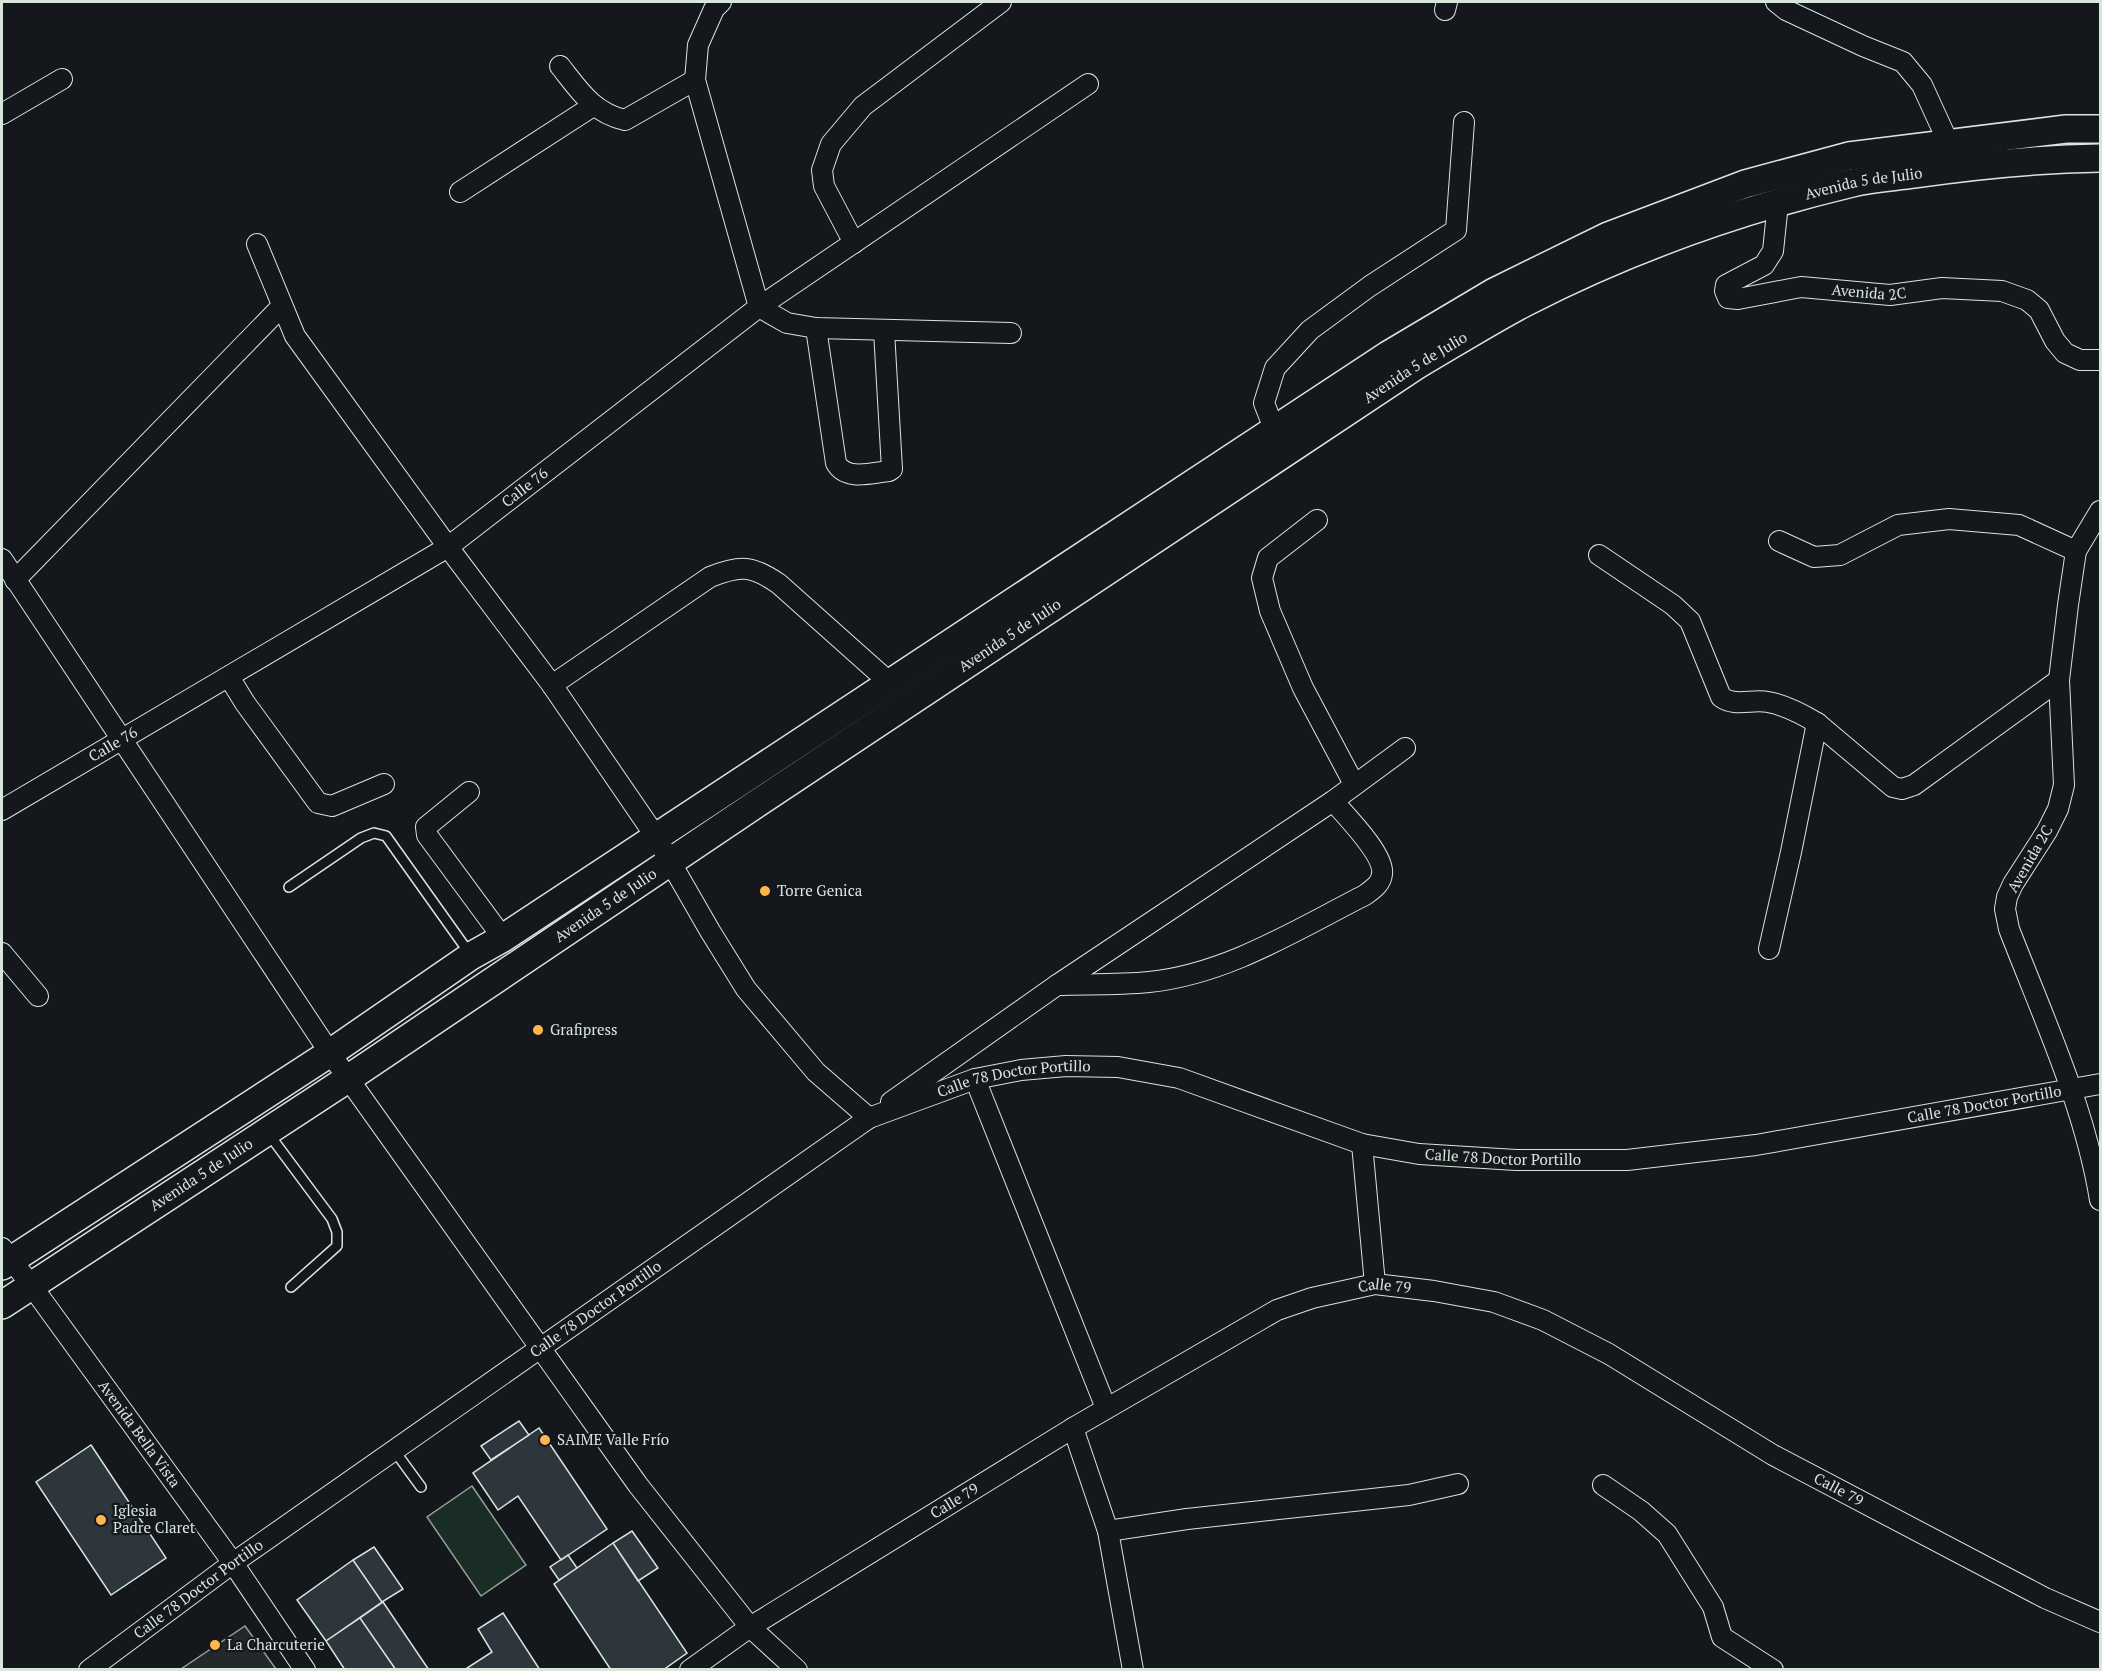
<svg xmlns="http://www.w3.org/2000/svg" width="2102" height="1671" font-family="'PT Serif',serif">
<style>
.green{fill:#1a2d24;stroke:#939e99;stroke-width:1.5}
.parking{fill:#24282b;stroke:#939e99;stroke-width:1.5}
.building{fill:#2c363c;stroke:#d8e6dc;stroke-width:1.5}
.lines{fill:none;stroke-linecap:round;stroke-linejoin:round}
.service-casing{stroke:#d8e6dc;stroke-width:12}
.minor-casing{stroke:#d8e6dc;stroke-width:22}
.secondary-casing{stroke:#d8e6dc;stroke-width:30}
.service{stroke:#14181c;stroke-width:9}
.minor{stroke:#14181c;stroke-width:20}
.secondary{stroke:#14181c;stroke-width:27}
.poi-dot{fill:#ffb74d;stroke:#14181c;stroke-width:2}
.labels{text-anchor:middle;stroke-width:4.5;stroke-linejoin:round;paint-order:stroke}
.street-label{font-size:15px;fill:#d8e6dc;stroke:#14181c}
.poi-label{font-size:15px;fill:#d8e6dc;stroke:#14181c;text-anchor:start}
</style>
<rect width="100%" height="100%" fill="#14181c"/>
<path class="green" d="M472,1486l54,79 -45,31 -54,-79z"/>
<path class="parking" d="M245,1626l31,43h-95z"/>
<path class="building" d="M519,1421l10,14 -38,25 -10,-14z
M539,1428l68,101 -46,31 -43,-64 -20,14 -25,-37z
M91,1445l75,113 -55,37 -75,-113z
M632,1531l26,37 -20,13 -25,-38z
M613,1543l74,110 -24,17h-52l-57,-86z
M374,1547l29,42 -21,13 -29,-42z
M568,1555l9,13 -18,12 -9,-13z
M353,1560l29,42 -56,39 -29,-41z
M383,1602l46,68h-33l-36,-52z
M503,1613l37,57h-76l28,-18 -14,-23z
M360,1618l36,52h-51l-19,-29z"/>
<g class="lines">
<g class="service-casing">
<path id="service" d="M289,887l72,-49 13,-5 12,3 84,118
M268,1133l64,86 5,13v14l-46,41
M394,1450l27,37"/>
</g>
<g class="minor-casing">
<g id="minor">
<path d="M1776,2l10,8 77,36 40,16 19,23 27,59"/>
<path d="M1445,10l2,-8"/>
<path d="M560,66c19,24 33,47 65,54l70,-40"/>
<path d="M2,114l60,-35"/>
<path d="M460,192l133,-86"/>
<path id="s1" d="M1778,203l-5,48 -9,14 -38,20 -1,6 3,7 10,1 63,-12 89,8 52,-7 60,3 25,9 12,10 16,31 10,12 15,7h20"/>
<path d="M854,243l-30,-57 -2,-16 9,-26 32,-38 138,-104"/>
<path d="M257,244l38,92 153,211 104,138 104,152 54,94 36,58 70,83 53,46"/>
<path d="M816,328l20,135c10,18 35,10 53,8l3,-2 -8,-138"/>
<path d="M1011,333l-195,-5 -29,-5 -28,-16 329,-223"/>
<path d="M1275,431l-11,-28 11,-35 35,-38 60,-44 86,-56 8,-108"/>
<path d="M2100,511l-24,40 -8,54 -9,75 5,105 -6,24 -11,22 -34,53 -6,13 -2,12 4,20c34,88 76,178 91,271"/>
<path d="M1317,520l-49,38 -6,20 8,33 33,77 51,96"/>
<path d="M1779,541l35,16 26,-2 58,-30 51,-6 70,6 57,26"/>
<path d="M1599,555l74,50 17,16 31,76c14,10 31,2 47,5 17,3 34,12 49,21"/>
<path d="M2,559l328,494 308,432 112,142 47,43"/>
<path d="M15,580l267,-274"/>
<path d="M229,677l16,26 73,100 14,3 52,-22"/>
<path d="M552,685l158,-108c30,-12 42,-12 69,7l111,99"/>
<path d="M469,792l-43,35 1,8 76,103"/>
<path id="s2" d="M2,810l446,-263 311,-240 -64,-227 3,-35 16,-36 7,-7"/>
<path d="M1769,949l22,-97 26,-129 76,64 9,2 12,-4 145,-105"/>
<path d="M2,953l36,43"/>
<path d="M1057,985c30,-1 61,0 92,-3 78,-8 147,-52 216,-87 8,-6 16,-11 17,-21 3,-19 -36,-58 -49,-73"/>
<path d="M975,1079l131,329"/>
<path d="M891,1102l166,-117 276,-184 72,-53"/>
<path d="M1362,1144l13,140"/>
<path id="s3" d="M2,1248l29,37 202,278 72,107"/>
<path d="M1073,1428l35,103 25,139"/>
<path d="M1603,1485l38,26 26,23 46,73 9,30 51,33"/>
<path d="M1108,1531l79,-12 222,-24 49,-11"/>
<path id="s4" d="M89,1670l144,-107 636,-445 106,-39 46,-9 45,-4 52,1 61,11 183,66 57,10 97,6h111l129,-15 344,-61"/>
<path id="s5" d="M690,1670l60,-43 323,-199 204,-118 35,-12 63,-14 59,7 60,11 49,18 66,34 164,101 272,143 55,24"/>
</g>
</g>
<g class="secondary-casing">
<g id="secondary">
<path d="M2,1266l328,-213 141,-97 32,-18 885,-583 106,-63 114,-56 137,-52 104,-28 217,-27h34"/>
<path id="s6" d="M2,1305l347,-227 410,-276 658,-437c36,-21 71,-43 107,-62 103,-53 215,-93 328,-120 20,-5 42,-6 63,-9 62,-9 123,-15 185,-16"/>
</g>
</g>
<use href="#service" class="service"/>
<use href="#minor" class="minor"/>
<use href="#secondary" class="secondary"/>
</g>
<g class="poi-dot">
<circle cx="765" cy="891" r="6"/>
<circle cx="538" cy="1030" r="6"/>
<circle cx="545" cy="1440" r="6"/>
<circle cx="101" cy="1520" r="6"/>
<circle cx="215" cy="1645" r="6"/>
</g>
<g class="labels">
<g class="street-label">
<text dy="5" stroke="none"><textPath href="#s6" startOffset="2184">Avenida 5 de Julio</textPath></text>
<text dy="5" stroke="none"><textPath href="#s1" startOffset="264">Avenida 2C</textPath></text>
<text dy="5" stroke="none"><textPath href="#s6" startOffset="1696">Avenida 5 de Julio</textPath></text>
<text dy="5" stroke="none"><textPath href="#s2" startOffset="615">Calle 76</textPath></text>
<text dy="5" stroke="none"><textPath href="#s6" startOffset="1210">Avenida 5 de Julio</textPath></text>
<text dy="5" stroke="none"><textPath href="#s2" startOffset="129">Calle 76</textPath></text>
<text transform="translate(2030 859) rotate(-60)" y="5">Avenida 2C</text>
<text dy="5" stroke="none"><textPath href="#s6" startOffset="724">Avenida 5 de Julio</textPath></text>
<text dy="5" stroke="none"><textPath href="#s4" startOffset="1107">Calle 78 Doctor Portillo</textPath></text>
<text dy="5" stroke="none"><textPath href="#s4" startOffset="2097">Calle 78 Doctor Portillo</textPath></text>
<text dy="5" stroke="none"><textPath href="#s4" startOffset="1611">Calle 78 Doctor Portillo</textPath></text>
<text dy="5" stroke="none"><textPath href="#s6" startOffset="238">Avenida 5 de Julio</textPath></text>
<text dy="5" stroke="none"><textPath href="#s5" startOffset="800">Calle 79</textPath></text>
<text dy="5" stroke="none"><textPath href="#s4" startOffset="622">Calle 78 Doctor Portillo</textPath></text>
<text dy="5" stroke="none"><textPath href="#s3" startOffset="231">Avenida Bella Vista</textPath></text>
<text dy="5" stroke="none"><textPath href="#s5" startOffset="1304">Calle 79</textPath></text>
<text dy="5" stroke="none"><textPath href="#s5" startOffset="314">Calle 79</textPath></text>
<text dy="5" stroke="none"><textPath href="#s4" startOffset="136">Calle 78 Doctor Portillo</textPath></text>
</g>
<g class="poi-label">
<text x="777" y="896">Torre Genica</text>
<text x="550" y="1035">Grafipress</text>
<text x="557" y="1445">SAIME Valle Frío</text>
<text x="113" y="1516">Iglesia<tspan x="113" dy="17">Padre Claret</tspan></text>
<text x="227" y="1650">La Charcuterie</text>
</g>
</g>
<rect width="2102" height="1671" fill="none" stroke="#d8e6dc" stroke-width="6"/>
</svg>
